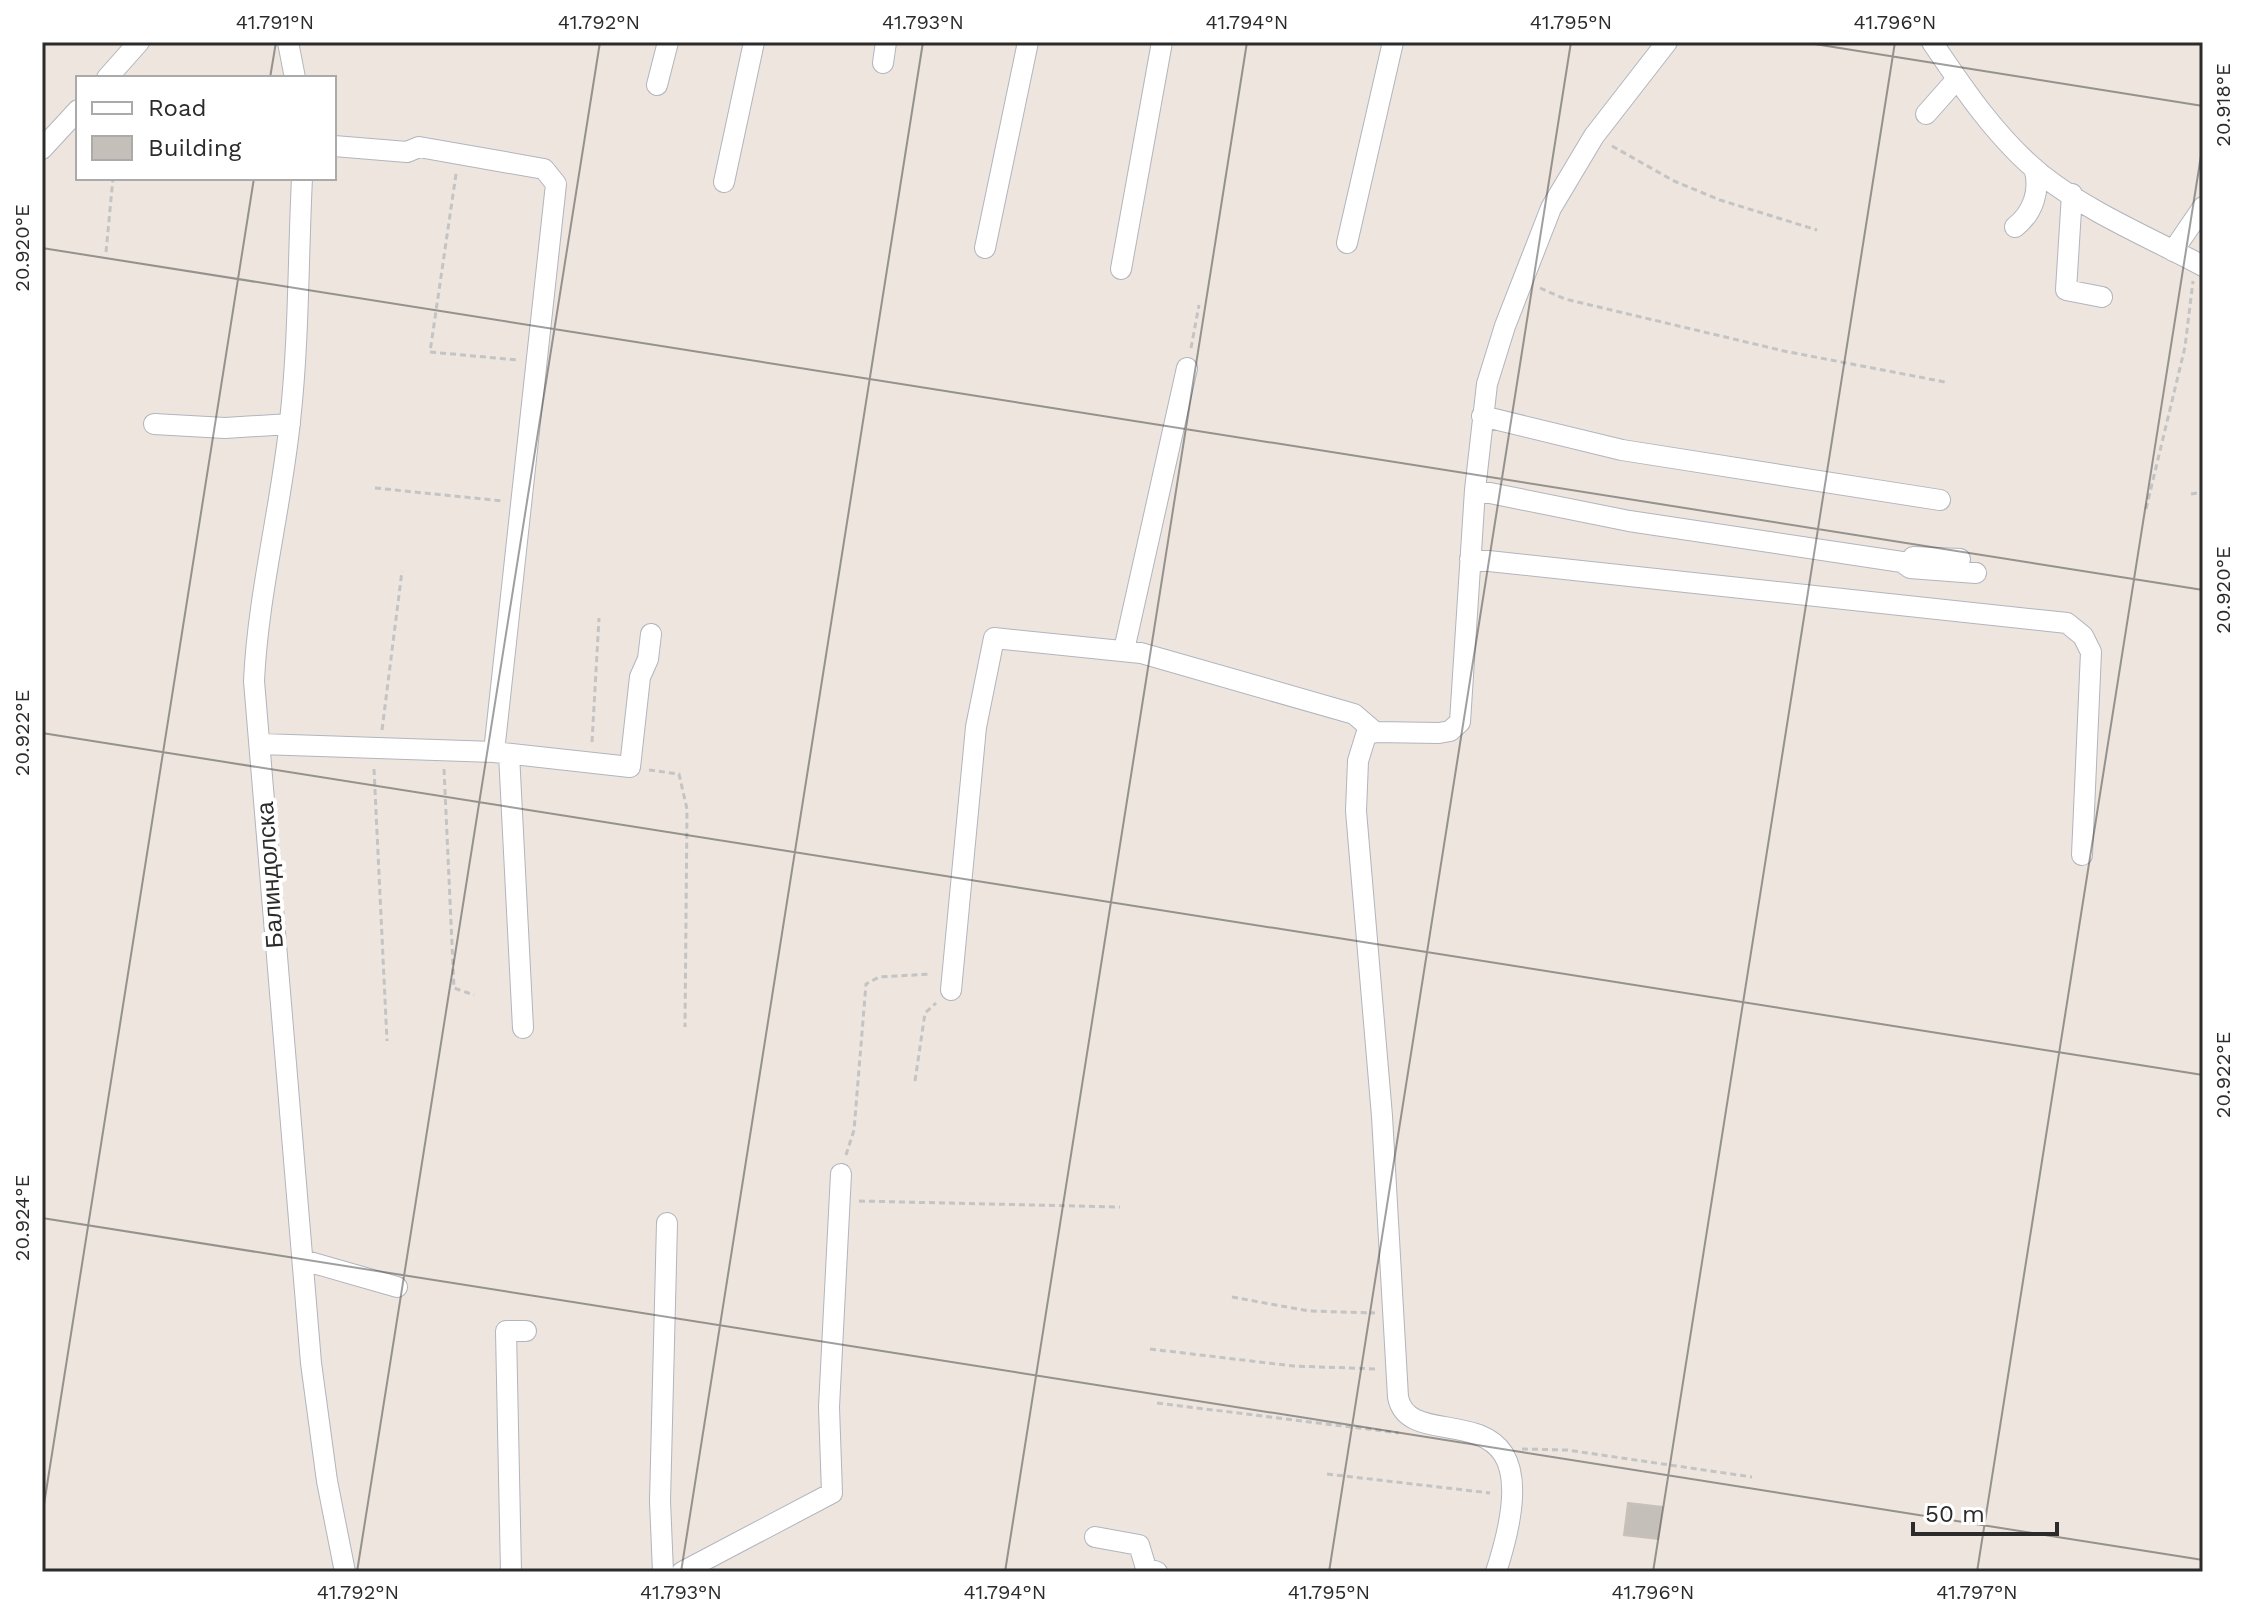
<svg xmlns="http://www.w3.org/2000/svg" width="2245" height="1614" font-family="'Work Sans',sans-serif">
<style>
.building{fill:#c5bfba;stroke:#c8c1b8;stroke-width:2}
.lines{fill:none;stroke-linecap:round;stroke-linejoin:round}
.minor-casing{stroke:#b1b5be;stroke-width:22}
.path{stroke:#c4c4c4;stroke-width:3;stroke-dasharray:6 4;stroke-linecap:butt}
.minor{stroke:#fff;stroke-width:20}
.ticks{fill:none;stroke:#2b2b2b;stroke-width:2;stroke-opacity:0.45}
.labels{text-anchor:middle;stroke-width:8;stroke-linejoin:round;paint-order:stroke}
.street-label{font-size:24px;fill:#2b2b2b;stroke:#fff}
.neatline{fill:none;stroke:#2b2b2b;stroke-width:3}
.ticks-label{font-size:20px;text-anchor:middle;fill:#2b2b2b}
</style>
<rect width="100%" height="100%" fill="#ede5de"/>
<path class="building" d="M1628,1503l34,4 -4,32 -34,-4z"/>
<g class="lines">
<g class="minor-casing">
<path id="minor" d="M288,42l7,36
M1932,42c31,46 66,98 110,133 48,38 107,62 161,91
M883,63l3,-21
M107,78l32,-36
M657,85l11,-43
M1926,114l31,-35
M334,146l73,6 12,-5 125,22 12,15 -62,568
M42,149l36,-39
M302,178c-4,82 -3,162 -12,243 -9,87 -32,173 -36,260l57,682 16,118 18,91
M724,182l30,-140
M2072,194l-6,96 36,7
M2015,227c18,-14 26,-37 19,-59
M1347,243l46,-201
M985,248l43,-206
M2173,251l30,-44
M1121,269l41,-227
M1482,416l140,34 318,50
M154,424l71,4 65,-4
M1475,490l154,31 273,41 8,6 66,5
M1913,557l47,2
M1470,559l597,64 16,13 8,16 -9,203
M1124,650l63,-282
M261,744l233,8 136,15 10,-90 8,-18 3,-25
M509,754l14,274
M951,990l25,-263 18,-89 147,15 213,61 21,18
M303,1260l94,27
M1095,1537l44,8 7,23 11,4
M511,1572l-5,-241h20
M663,1572l-3,-71 7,-278
M682,1572l150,-79 -3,-86 12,-233
M1496,1572c65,-200 -86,-110 -98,-175l-16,-281 -26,-305 2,-50 8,-26 9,-3 64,1 11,-2 10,-9 15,-232 12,-106 18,-58 46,-118 43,-72 73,-94"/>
</g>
<path class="path" d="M1612,146l62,35 46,19 97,30
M456,174l-26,178 88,8
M106,252l7,-74
M1540,288l25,11 219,52 161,31
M1191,348l8,-43
M375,488l128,13
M2191,494l12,-2
M2146,509l39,-162 8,-66
M382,730l20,-159
M592,742l7,-124
M374,769l13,272
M444,769l10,219 20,7
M649,770l30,4 8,35 -2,218
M915,1081l10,-68 11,-10
M846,1155l8,-25 12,-146 13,-7 52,-3
M859,1201l261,6
M1232,1297l77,14 66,2
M1150,1349l143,17 85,3
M1157,1403l242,30
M1522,1449l45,1 185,27
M1327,1474l163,19"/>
<use href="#minor" class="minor"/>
</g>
<path class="ticks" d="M1802,42l401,64M270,78l6,-36M42,248l2161,342M42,733l2161,342M42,1218l2161,342M42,1517l212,-1339M357,1572l243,-1530M681,1572l242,-1530M1005,1572l242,-1530M1329,1572l242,-1530M1653,1572l242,-1530M1977,1572l226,-1429"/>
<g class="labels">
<g class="street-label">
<text transform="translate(270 875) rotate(-94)" y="8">Балиндолска</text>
</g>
</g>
<rect width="2245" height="1614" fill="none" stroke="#ffffff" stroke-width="88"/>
<rect x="76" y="76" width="260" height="104" fill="#ffffff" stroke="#aaaaaa" stroke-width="2"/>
<rect x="92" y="102" width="40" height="12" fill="#ffffff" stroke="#aaaaaa" stroke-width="2"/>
<text x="148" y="116" font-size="24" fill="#2b2b2b">Road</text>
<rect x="92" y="136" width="40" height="24" fill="#c5bfba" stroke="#aaaaaa" stroke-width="2"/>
<text x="148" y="156" font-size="24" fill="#2b2b2b">Building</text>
<path d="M1913 1522v12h144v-12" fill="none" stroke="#2b2b2b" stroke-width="4"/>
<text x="1925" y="1522" font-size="24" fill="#2b2b2b" stroke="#ffffff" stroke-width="6" paint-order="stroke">50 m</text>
<rect x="44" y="44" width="2157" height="1526" class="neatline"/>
<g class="ticks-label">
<text x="275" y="29">41.791°N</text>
<text x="599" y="29">41.792°N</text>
<text x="923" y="29">41.793°N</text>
<text x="1247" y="29">41.794°N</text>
<text x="1571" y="29">41.795°N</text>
<text x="1895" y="29">41.796°N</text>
<text transform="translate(2223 105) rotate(-90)" y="7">20.918°E</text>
<text transform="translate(22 248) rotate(-90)" y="7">20.920°E</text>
<text transform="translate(2223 590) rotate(-90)" y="7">20.920°E</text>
<text transform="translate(22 733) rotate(-90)" y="7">20.922°E</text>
<text transform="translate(2223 1075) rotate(-90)" y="7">20.922°E</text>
<text transform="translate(22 1218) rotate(-90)" y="7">20.924°E</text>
<text x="358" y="1599">41.792°N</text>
<text x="681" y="1599">41.793°N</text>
<text x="1005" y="1599">41.794°N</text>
<text x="1329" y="1599">41.795°N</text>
<text x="1653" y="1599">41.796°N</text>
<text x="1977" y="1599">41.797°N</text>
</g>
</svg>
